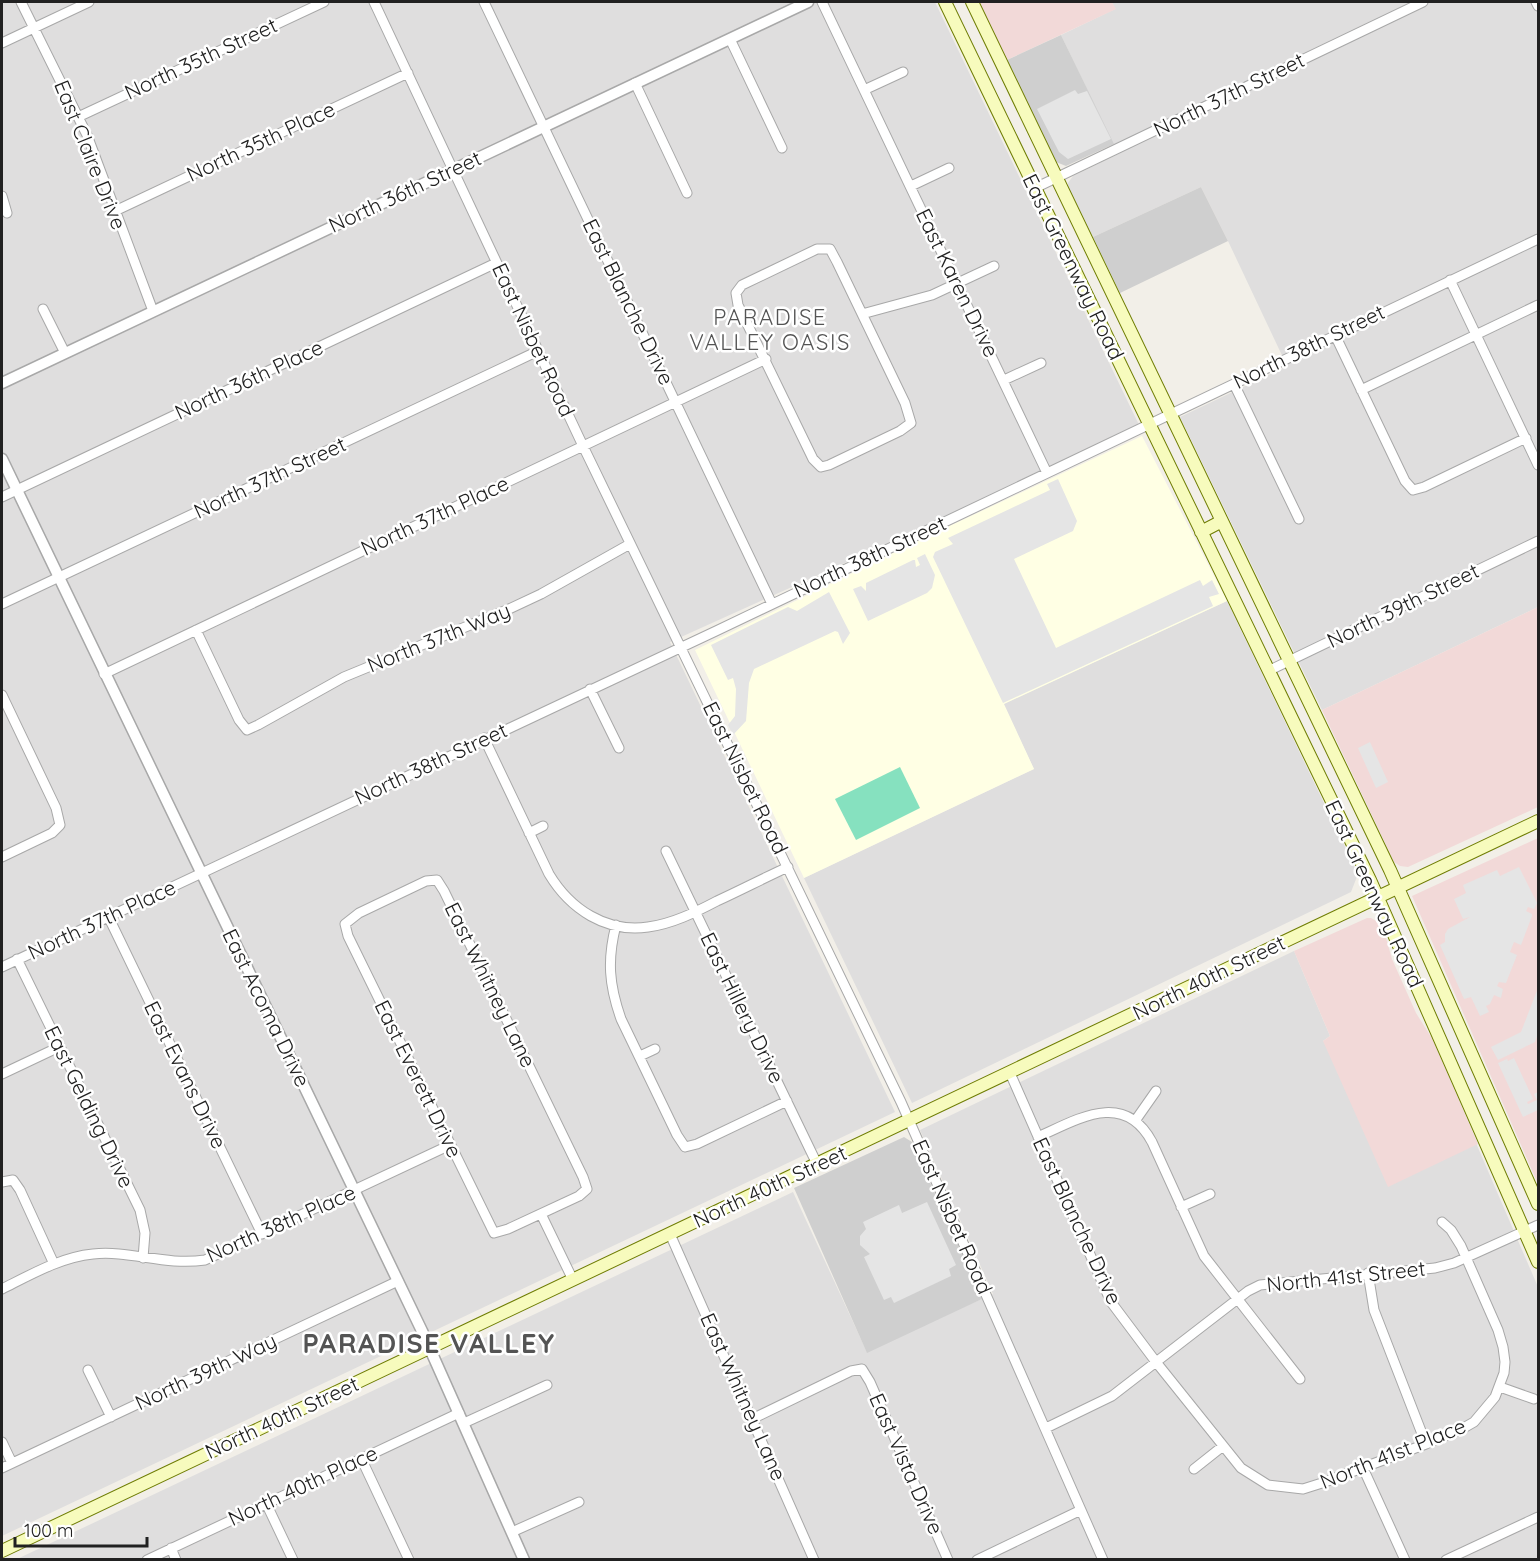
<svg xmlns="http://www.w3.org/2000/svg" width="1540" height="1561" font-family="Quicksand,sans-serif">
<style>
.residential{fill:#dfdede}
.commercial{fill:#f2d9d8}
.education{fill:#ffffe4}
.religious{fill:#cfcfcf}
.pitch{fill:#86e1bf}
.parking{fill:#e5e5e5}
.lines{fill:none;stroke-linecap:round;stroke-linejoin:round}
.minor-casing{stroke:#a8a8a8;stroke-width:11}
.tertiary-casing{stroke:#a8a8a8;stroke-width:13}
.secondary-casing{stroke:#6f7d03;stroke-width:14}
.minor{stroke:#fff;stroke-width:9}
.tertiary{stroke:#fff;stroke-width:10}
.secondary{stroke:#f7fbbd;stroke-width:12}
.labels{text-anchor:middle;stroke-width:5;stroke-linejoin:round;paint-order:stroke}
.street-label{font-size:21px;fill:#212121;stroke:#fff}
.neighbourhood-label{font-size:22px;letter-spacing:1.5px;fill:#545454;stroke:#fff}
.district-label{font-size:27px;font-weight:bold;letter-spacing:1.5px;fill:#545454;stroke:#fff}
</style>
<rect width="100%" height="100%" fill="#f2efe8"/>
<path class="residential" d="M2,2h933l206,427 -471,213 225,470 -893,424z
M1112,2h426v605l-216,103 -142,-293 107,-51 -59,-125 -27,-54 -108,50 -25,-50v-4l5,-7 45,-22 -57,-119 54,-26z
M1227,601l131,273 -7,18 -439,211 -108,-225 230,-109 -31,-65z
M1294,951l36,85 -7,5 153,102 62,144v272l-1523,1 778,-368 73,158 127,-56 -73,-164z"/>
<path class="commercial" d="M978,2h134l4,7 -109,51z
M1538,607v200l-130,60 -8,-1 -6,-4 -72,-152z
M1538,838v346l-126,-288z
M1367,918h4l11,6 10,35 24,54 17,27 45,104 -90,43 -65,-146 7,-5 -36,-85z"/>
<path class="education" d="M1142,436l85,165 -223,103 30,65 -230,109 -109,-228 229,-112z"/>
<path class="religious" d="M1061,35l53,109 -48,22 -10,-4 -49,-102z
M1201,187l27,54 -108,52 -27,-56z
M904,1137l8,5 70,157 -115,54 -73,-165z"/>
<path class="pitch" d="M900,767l20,41 -64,32 -21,-41z"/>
<path class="parking" d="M1075,90l3,4 9,-3 24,48 -43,20 -9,-7 -22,-43z
M1058,479l19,42 -4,10 -59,28 42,89 144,-68 3,6 9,-6 7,14 -10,3 4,9 -210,97 -70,-146 2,-5 18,-8 -5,-6 102,-48 -3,-6z
M925,554l10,21 -3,13 -5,5 -59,28 -15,-32 8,-3 5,5v-8l47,-23h2l1,7 4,-2 -3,-7z
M829,592l21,41 -7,11 -5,-12 -3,-1 -81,38 -5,14 -3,38 -13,14 -5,-10 7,-9 1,-27 -3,-11 -5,2 -17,-35 77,-38 9,4z
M1370,742l18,40 -12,6 -18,-40z
M1519,867l18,36 -3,6 -6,-2 -2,4 6,3v2l-11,29 -7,-3 -4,10 7,3 -11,28 -7,-1 -2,4 6,3 -2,9 -7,-3 -4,9 -4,2 3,6 -9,4 -9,-19 -7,2 -24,-54 5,-3v-8l3,-5 22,-12 -7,2 -9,-20 12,-6 -3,-8 34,-15 3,6z
M1538,988v45l-3,9 -37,18 -7,-13 30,-15z
M1514,1058l19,41 -6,3 1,2 9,-4 -3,-6 4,-2v18l-15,7 -25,-54 9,-4 1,2z
M927,1202l29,63 -7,4 2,7 -57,27 -3,-6 -7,3 -20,-43 6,-3 -10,-9v-9l6,-7 -3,-7 36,-17 3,8z"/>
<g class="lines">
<g class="minor-casing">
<path id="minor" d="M21,2l66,133 66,176
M374,2l209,444 318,656 202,458
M484,2l288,602
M822,2l225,471
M1536,2l2,4
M730,39l52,109
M2,43l87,-41
M635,83l52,110
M864,90l39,-18
M78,117l246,-115
M911,186l38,-18
M1035,188l388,-186
M2,196l5,17
M115,211l293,-138
M817,249h13l7,13 68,141 6,20 -11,8 -71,34 -8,2 -8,-8 -75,-154 -2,-12 6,-8z
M1450,280l88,185
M43,309l22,44
M862,314l70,-19 62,-29
M1335,335l70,146 8,9 11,-3 102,-49
M1004,380l37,-17
M1234,384l65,135
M1361,390l177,-85
M2,497l494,-234
M2,604l536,-253
M196,630l43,90 8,10 11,-5 86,-48 165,-68 32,-15 89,-50
M1268,671l270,-130
M104,674l662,-315
M590,689l29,59
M2,695l54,113 4,17 -8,8 -50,24
M484,738l65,136c21,35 57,59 99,53 24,-3 48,-15 69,-26 24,-11 47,-23 71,-34
M529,833l14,-7
M666,851l151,313
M437,880l7,11 139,286 4,12 -8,7 -71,33 -14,4 -146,-297 -3,-12 14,-11 67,-32z
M108,916l154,318
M616,925c-9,35 -7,60 5,94l56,116 8,12 12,-3 90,-43
M17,959l123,251 5,23 -2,25
M2,967l714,-336 822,-392
M640,1056l15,-7
M1010,1073l101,229 45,60 85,106 27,17 35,4 19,-6 104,-39 34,-14 14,-8 21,-25 9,-24 1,-11 -2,-15 -5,-17 -37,-84 -10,-16 -9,-8
M2,1074l57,-27
M1135,1121l21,-30
M1038,1137c40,-18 86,-47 114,5l52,114 96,123
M2,1182l11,-2 7,10 34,74
M1181,1207l29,-13
M541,1214l32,66
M670,1234l144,326
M1368,1273l6,37 52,134
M2,1289c28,-14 59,-32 91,-35 37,-4 72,12 112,6l245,-115
M88,1370l23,47
M1500,1387l34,12
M752,1419l99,-48 11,-2 8,13 78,178
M464,1423l83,-38
M1046,1428l66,-32 136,-105 12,-6 175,-17 19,-5 84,-38
M2,1442l10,21
M361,1458l48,102
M2,1468l396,-187
M1363,1468l42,92
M1194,1469l29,-23
M266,1503l27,57
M512,1532l67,-30
M171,1548l5,12
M147,1560l312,-147
M977,1560l104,-50
M1446,1560l92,-43"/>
</g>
<g class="tertiary-casing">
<path id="tertiary" d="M2,383l806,-381
M2,459l420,872 102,229"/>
</g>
<g class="secondary-casing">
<path id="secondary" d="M945,2l425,878 168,382
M972,2l418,868 148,334
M1201,532l21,-11
M2,1551l1536,-730"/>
</g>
<use href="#minor" class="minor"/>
<use href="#tertiary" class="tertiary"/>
<use href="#secondary" class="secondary"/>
</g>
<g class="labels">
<g class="street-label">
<text transform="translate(201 59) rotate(-25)" y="7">North 35th Street</text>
<text transform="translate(1229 95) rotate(-26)" y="7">North 37th Street</text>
<text transform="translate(261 142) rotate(-25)" y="7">North 35th Place</text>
<text transform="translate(90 155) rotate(68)" y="7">East Claire Drive</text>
<text transform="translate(405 192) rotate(-25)" y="7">North 36th Street</text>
<text transform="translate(1073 267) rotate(64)" y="7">East Greenway Road</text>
<text transform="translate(957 283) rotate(64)" y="7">East Karen Drive</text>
<text transform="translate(628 302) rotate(64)" y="7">East Blanche Drive</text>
<text transform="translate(533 340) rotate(65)" y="7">East Nisbet Road</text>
<text transform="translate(1309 347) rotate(-26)" y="7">North 38th Street</text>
<text transform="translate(249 380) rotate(-25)" y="7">North 36th Place</text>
<text transform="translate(270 478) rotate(-25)" y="7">North 37th Street</text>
<text transform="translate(435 516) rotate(-25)" y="7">North 37th Place</text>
<text transform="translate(870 557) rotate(-25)" y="7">North 38th Street</text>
<text transform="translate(1403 606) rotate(-26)" y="7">North 39th Street</text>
<text transform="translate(439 638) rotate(-22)" y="7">North 37th Way</text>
<text transform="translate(431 764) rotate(-25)" y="7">North 38th Street</text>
<text transform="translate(745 778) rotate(64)" y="7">East Nisbet Road</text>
<text transform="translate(1374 894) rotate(65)" y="7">East Greenway Road</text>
<text transform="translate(102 920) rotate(-25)" y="7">North 37th Place</text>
<text transform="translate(1209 978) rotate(-26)" y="7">North 40th Street</text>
<text transform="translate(490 985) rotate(64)" y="7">East Whitney Lane</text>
<text transform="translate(266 1008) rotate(64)" y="7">East Acoma Drive</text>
<text transform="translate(742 1008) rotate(64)" y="7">East Hillery Drive</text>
<text transform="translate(185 1075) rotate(64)" y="7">East Evans Drive</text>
<text transform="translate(418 1079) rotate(64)" y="7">East Everett Drive</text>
<text transform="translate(89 1107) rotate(64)" y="7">East Gelding Drive</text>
<text transform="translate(770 1187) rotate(-25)" y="7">North 40th Street</text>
<text transform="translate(952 1217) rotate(66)" y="7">East Nisbet Road</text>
<text transform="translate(1077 1221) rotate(65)" y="7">East Blanche Drive</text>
<text transform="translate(281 1224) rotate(-24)" y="7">North 38th Place</text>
<text transform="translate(1346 1277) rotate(-6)" y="7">North 41st Street</text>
<text transform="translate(206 1372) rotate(-25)" y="7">North 39th Way</text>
<text transform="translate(743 1397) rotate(66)" y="7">East Whitney Lane</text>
<text transform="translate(282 1418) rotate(-25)" y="7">North 40th Street</text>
<text transform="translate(1393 1454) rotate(-22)" y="7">North 41st Place</text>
<text transform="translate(906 1464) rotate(66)" y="7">East Vista Drive</text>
<text transform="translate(303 1486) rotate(-25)" y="7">North 40th Place</text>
</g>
<g class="neighbourhood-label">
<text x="770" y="325">PARADISE<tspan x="770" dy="25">VALLEY OASIS</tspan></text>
</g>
<g class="district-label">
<text x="429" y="1353">PARADISE VALLEY</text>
</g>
</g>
<rect width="1540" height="1561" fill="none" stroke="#212121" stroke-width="6"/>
<path d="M15 1537v9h132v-9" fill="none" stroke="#212121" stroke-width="3"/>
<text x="24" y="1537" font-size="18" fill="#212121" stroke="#ffffff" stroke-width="4.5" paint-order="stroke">100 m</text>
</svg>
